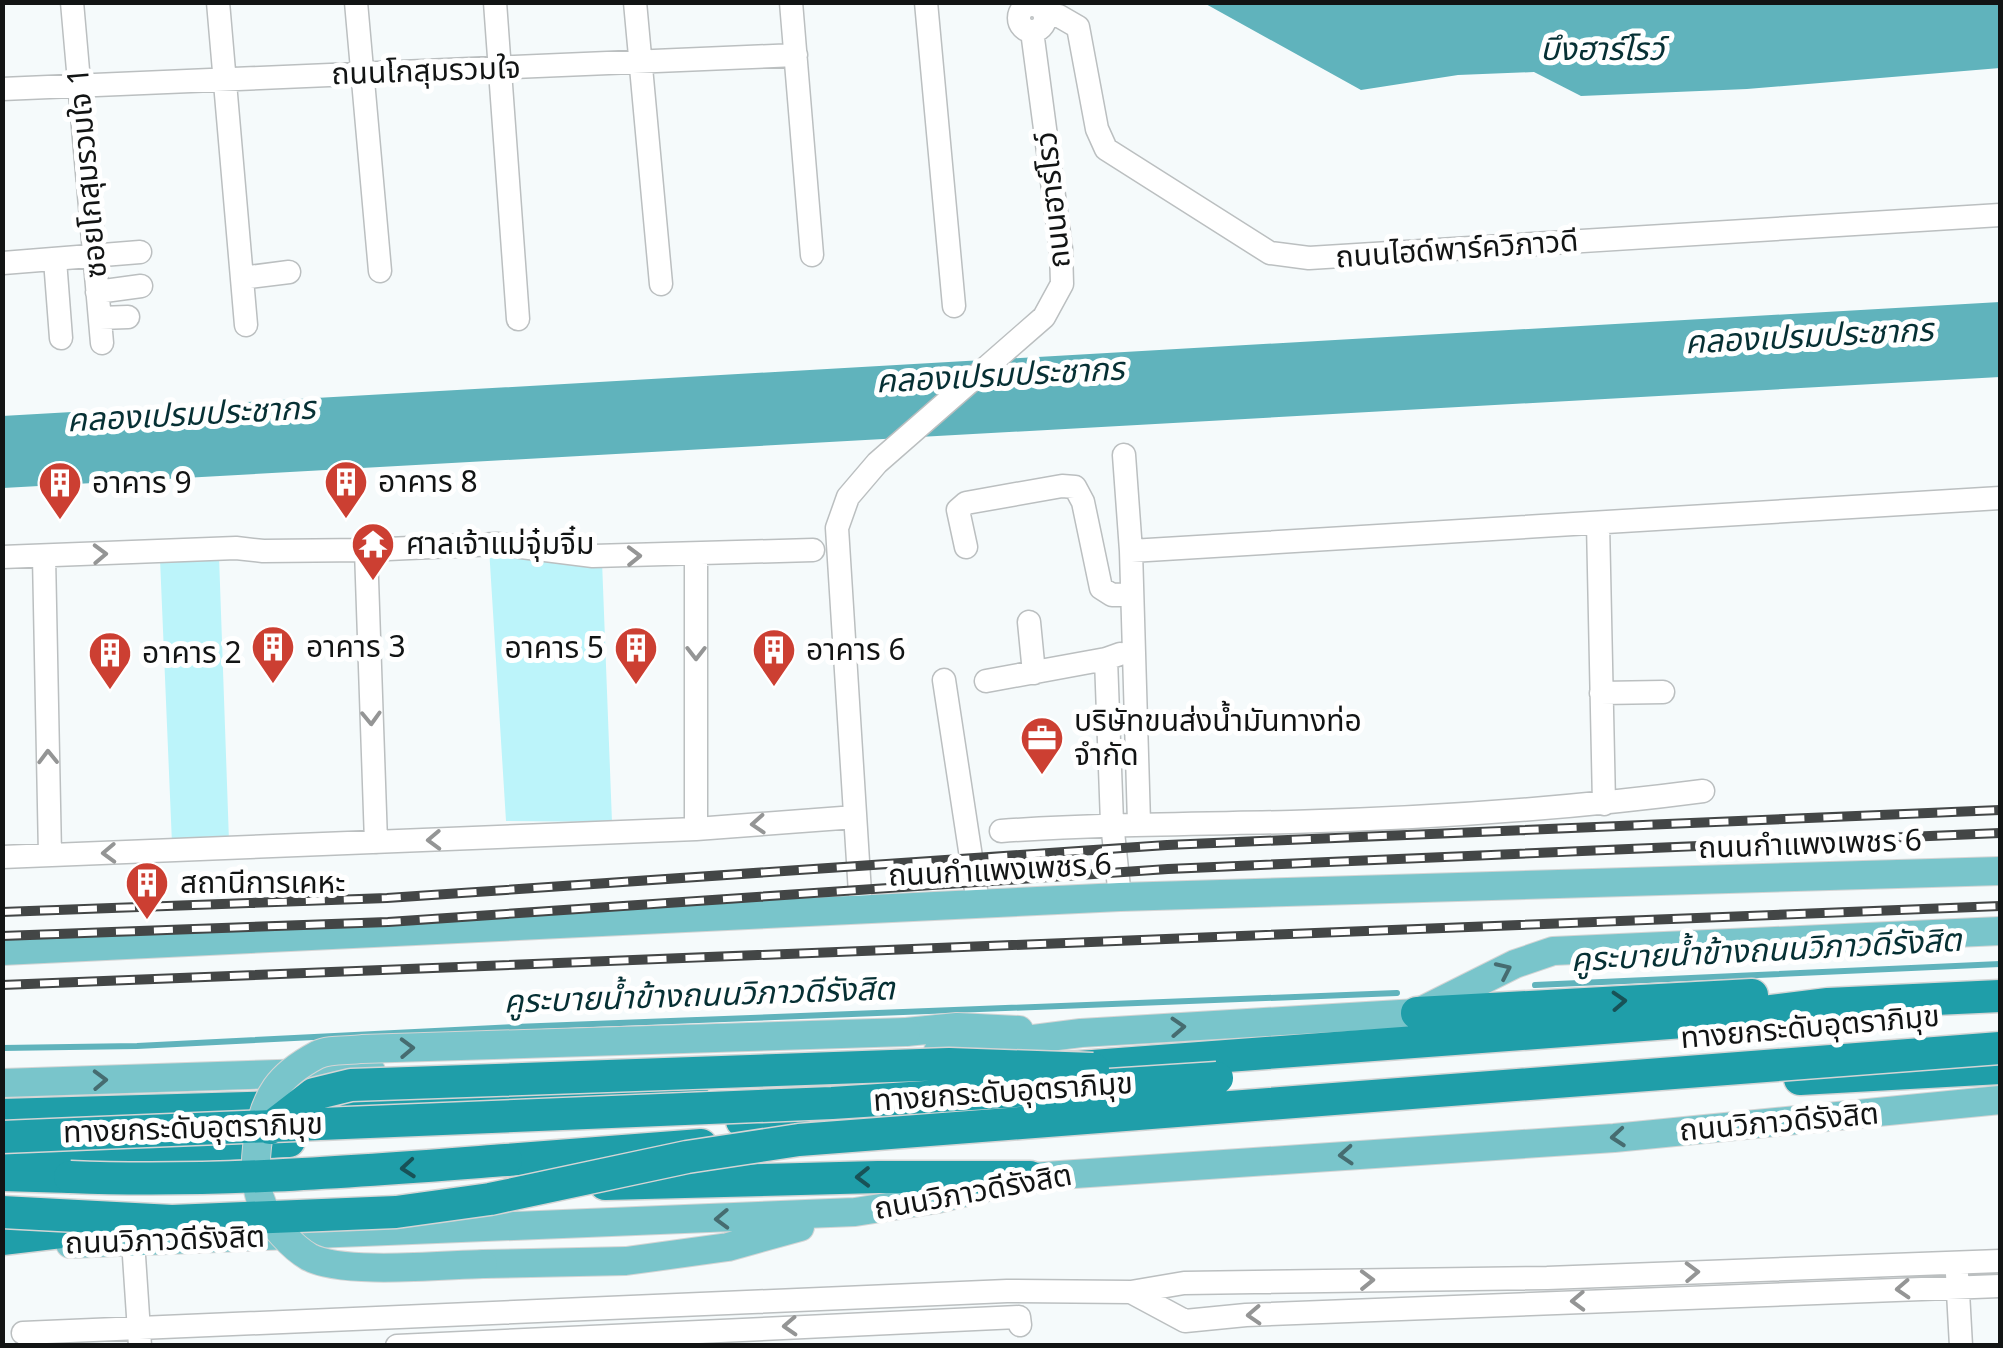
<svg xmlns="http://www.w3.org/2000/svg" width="2003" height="1348" font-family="'Noto Sans','Noto Sans Thai',sans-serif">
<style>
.green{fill:#bcf4fa}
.water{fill:#60b3bc}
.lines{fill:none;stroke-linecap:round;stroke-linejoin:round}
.stream{stroke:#60b3bc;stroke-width:6}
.minor-casing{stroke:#bbbfc0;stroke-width:25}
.major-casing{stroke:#d4d5d5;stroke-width:30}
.highway-casing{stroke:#d4d5d5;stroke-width:35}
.minor{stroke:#fff;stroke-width:22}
.major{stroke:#79c5cb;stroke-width:28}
.highway{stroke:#1f9ea9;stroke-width:32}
.rail-casing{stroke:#434646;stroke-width:10}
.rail{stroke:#fff;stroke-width:6;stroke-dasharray:19;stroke-linecap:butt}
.major-bridge-casing{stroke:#d4d5d5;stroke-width:30;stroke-linecap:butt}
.highway-bridge-casing{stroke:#d4d5d5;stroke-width:35;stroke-linecap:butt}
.major-bridge{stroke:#79c5cb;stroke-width:28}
.highway-bridge{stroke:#1f9ea9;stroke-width:32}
.oneway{stroke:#949595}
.oneway2{stroke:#466c70}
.oneway3{stroke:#185257}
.labels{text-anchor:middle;stroke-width:10;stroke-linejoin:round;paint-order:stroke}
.street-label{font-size:30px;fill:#121414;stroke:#fff}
.poi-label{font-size:30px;fill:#121414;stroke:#fff;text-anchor:start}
.water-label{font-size:32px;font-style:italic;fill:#063034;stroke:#fff}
</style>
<rect width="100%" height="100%" fill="#f5fafb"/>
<path class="green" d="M489,548l113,13 10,261 -106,-1z
M219,556l10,285 -57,3 -12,-285z"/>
<path class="water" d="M1204,3h796v65l-253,21 -166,7 -47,-24 -76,3 -97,15z
M2000,302v75l-1997,111 -1,-72z"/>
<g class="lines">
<path class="stream" d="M1535,985l465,-21
M2,1048l135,-2 378,-19 882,-34"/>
<g class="minor-casing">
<path id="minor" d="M72,2l30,341
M218,2l28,323
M356,2l24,269
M495,2l23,317
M635,2l26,282
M791,2l21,253
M926,2l28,304
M1019 18a13 13 0 1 1 26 0a13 13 0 1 1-26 0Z
M1045,15l14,1 19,11 19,102 9,20 164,104 39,5 691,-43
M2,89l794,-34
M55,260l6,78
M3,263l137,-11
M242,278l47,-6
M97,292l44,-6
M100,318l28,-1
M1124,455l7,96 8,272
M1598,523l6,281
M966,547l-8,-37 8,-7 96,-17 13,1 8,15 18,86 11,7 19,-1
M366,550l10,292
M1131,551l869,-53
M696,555v274
M44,556l6,299
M2,557l234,-9 27,3 103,-1 131,-6 96,12 220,-6
M1029,622l5,51
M1106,659l6,164 8,74
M944,680l34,223
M986,681l120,-22 14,-5
M1601,693l62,-1
M1001,831c97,-7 193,-7 290,-9 138,-4 276,-13 412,-31
M2,857l694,-28 159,-12
M861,909l-24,-381 11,-31 29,-34 167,-146 18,-33 -1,-35 -29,-218
M133,1241l7,105
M1957,1274l4,72
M1131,1292l54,29 61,-6 754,-29
M23,1333l984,-42 124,1 53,-9 363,-5 453,-17
M397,1346l622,-29 1,8"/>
</g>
<g class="major-casing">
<path id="major" d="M2,951l1118,-54 880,-26
M906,1032l51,-5 62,3
M938,1051l143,-18 336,-20 98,-49 38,-13 447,-20
M2,1083l369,-12
M70,1244l785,-32 83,-13 92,-22 584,-39 386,-38
M483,1264l143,-3 102,-14 72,-20"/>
</g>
<g class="highway-casing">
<path id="highway" d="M1417,1013l335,-18
M1066,1068l617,-46 145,-18 172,-8
M1800,1079l200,-11
M2,1115l386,-11 304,-15
M742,1121l131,1
M2,1155l287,-14
M506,1160l195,-15
M2,1175l68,2
M605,1184l273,-7h152
M2,1239l101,-12"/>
</g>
<use href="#minor" class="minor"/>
<use href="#major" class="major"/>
<use href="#highway" class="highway"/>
<g class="rail-casing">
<path id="rail" d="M2,912l385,-14 780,-53 833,-35
M2,936l386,-14 780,-53 832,-36
M2,985l1998,-79"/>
</g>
<use href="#rail" class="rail"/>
<g class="major-bridge-casing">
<path id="major-bridge" d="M483,1264c-41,1 -140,11 -174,-7 -17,-10 -38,-33 -46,-51 -14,-30 -6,-91 13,-118 9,-13 26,-25 41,-33 12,-6 31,-4 45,-6l544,-17"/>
</g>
<g class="highway-bridge-casing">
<path id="highway-bridge" d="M270,1128l44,-34 37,-9 598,-21 144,5
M2,1137l830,-34 385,-25
M70,1177c146,6 290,-6 436,-17
M2,1212l170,9 224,-9 94,-13 197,-42 112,-17 1201,-92"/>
</g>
<use href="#major-bridge" class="major-bridge"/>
<use href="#highway-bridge" class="highway-bridge"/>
</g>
<defs><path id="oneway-chevron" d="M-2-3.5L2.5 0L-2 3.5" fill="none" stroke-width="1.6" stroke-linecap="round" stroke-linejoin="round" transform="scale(2.5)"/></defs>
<g class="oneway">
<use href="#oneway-chevron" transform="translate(100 554) rotate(-2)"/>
<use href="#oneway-chevron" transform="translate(634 556) rotate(-1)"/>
<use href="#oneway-chevron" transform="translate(696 653) rotate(90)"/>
<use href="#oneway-chevron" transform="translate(371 718) rotate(88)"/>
<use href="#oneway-chevron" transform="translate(48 757) rotate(-91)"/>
<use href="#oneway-chevron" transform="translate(758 824) rotate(176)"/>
<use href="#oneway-chevron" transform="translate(434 840) rotate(178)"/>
<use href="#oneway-chevron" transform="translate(109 853) rotate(178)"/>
<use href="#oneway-chevron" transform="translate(1692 1272) rotate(-2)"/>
<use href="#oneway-chevron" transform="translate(1367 1280) rotate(-1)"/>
<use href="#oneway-chevron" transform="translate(1903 1289) rotate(177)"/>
<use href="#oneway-chevron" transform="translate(1578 1301) rotate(178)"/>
<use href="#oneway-chevron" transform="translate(1254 1315) rotate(177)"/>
<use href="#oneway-chevron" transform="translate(790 1326) rotate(177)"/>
</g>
<g class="oneway2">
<use href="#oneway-chevron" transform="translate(1504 970) rotate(-25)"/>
<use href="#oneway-chevron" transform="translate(1178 1027) rotate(-3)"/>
<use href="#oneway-chevron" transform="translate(407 1048) rotate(-2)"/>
<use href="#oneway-chevron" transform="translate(100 1080) rotate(-2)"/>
<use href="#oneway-chevron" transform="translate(1618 1137) rotate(175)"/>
<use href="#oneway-chevron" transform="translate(1346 1155) rotate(176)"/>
<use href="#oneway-chevron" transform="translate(722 1219) rotate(178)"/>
</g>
<g class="oneway3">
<use href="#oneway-chevron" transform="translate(1619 1001) rotate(-3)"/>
<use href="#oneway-chevron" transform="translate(408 1168) rotate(175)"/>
<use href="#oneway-chevron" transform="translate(863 1177) rotate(179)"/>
</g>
<defs>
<g id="building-pin" transform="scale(2.25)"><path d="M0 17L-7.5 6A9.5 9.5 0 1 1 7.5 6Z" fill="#cc3f32" stroke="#fff"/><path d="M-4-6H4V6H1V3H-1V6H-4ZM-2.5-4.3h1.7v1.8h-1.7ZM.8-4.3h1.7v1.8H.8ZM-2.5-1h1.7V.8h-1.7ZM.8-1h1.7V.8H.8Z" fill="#fff"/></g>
<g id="temple-pin" transform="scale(2.25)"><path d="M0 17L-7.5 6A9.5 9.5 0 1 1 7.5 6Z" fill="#cc3f32" stroke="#fff"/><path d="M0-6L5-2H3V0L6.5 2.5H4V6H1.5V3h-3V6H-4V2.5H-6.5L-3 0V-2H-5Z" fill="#fff"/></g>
<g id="office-pin" transform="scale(2.25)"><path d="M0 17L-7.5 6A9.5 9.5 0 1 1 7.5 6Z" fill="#cc3f32" stroke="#fff"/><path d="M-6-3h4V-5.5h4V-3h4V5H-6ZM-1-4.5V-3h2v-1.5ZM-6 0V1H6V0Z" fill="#fff"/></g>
</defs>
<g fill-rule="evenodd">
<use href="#building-pin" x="346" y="482"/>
<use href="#building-pin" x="60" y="483"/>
<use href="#temple-pin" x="373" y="544"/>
<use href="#building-pin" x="273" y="647"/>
<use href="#building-pin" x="636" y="648"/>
<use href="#building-pin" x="774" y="650"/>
<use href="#building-pin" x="110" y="653"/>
<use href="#office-pin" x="1042" y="738"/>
<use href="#building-pin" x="147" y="883"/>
</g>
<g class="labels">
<g class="street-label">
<text transform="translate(426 71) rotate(-2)" y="10">ถนนโกสุมรวมใจ</text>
<text transform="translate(87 173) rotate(-95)" y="10">ซอยโกสุมรวมใจ 1</text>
<text transform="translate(1053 200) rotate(-96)" y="10">ถนนฮาร์โรว์</text>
<text transform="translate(1457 249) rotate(-4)" y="10">ถนนไฮด์พาร์ควิภาวดี</text>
<text transform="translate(1810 844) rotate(-2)" y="10">ถนนกำแพงเพชร 6</text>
<text transform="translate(1000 870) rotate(-3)" y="10">ถนนกำแพงเพชร 6</text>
<text transform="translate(1810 1027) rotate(-5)" y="10">ทางยกระดับอุตราภิมุข</text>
<text transform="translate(1003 1092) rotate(-4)" y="10">ทางยกระดับอุตราภิมุข</text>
<text transform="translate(1779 1122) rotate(-5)" y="10">ถนนวิภาวดีรังสิต</text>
<text transform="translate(193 1128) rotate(-2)" y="10">ทางยกระดับอุตราภิมุข</text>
<text transform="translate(973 1192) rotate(-10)" y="10">ถนนวิภาวดีรังสิต</text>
<text transform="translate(165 1240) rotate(-2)" y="10">ถนนวิภาวดีรังสิต</text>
</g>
<g class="poi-label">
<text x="378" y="492">อาคาร 8</text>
<text x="92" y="493">อาคาร 9</text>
<text x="406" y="554">ศาลเจ้าแม่จุ๋มจิ๋ม</text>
<text x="306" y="657">อาคาร 3</text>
<text x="604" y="658" text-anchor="end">อาคาร 5</text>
<text x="806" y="660">อาคาร 6</text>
<text x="142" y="663">อาคาร 2</text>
<text x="1074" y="731">บริษัทขนส่งน้ำมันทางท่อ<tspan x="1074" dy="34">จำกัด</tspan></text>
<text x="180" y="893">สถานีการเคหะ</text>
</g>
<g class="water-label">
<text x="1602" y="60">บึงฮาร์โรว์</text>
<text transform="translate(1809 336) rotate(-3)" y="11">คลองเปรมประชากร</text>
<text transform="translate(1000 375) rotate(-3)" y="11">คลองเปรมประชากร</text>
<text transform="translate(191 414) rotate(-3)" y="11">คลองเปรมประชากร</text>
<text transform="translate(1766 950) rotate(-3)" y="11">คูระบายน้ำข้างถนนวิภาวดีรังสิต</text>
<text transform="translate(699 995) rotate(-2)" y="11">คูระบายน้ำข้างถนนวิภาวดีรังสิต</text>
</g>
</g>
<rect width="2003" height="1348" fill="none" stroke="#121414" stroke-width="10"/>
</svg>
